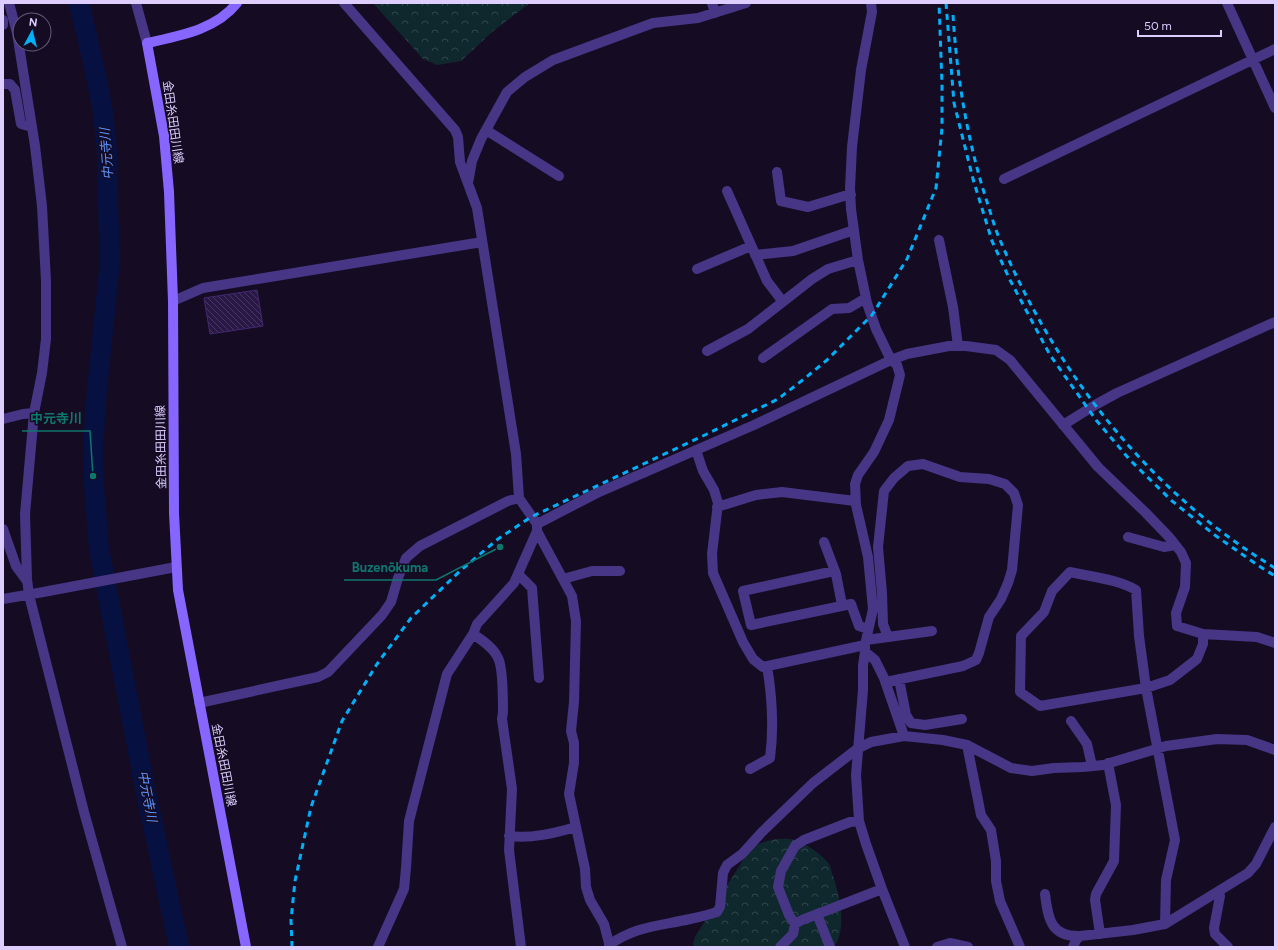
<svg xmlns="http://www.w3.org/2000/svg" width="1278" height="950" font-family="Figtree,'Noto Sans JP',sans-serif">
<style>
.forest{fill:url(#forest-crowns)}
.lines{fill:none;stroke-linecap:round;stroke-linejoin:round}
.river{stroke:#061142;stroke-width:20}
.building{fill:url(#building-back-hatch);stroke:#452872}
.minor{stroke:#473585;stroke-width:10}
.tertiary{stroke:#473585;stroke-width:10}
.secondary{stroke:#8765ff;stroke-width:10}
.rail{stroke:#00b0f9;stroke-width:3;stroke-dasharray:6 5;stroke-linecap:butt}
.labels{text-anchor:middle;stroke-width:3;stroke-linejoin:round;paint-order:stroke}
.street-label{font-size:12px;fill:#ddceff;stroke:#150c23}
.water-label{font-size:13px;font-style:italic;fill:#5c94ff;stroke:#150c23}
.leader{fill:none;stroke:#0f766e;stroke-width:1.5}
.callout-dot{fill:#0f766e;stroke:#150c23;stroke-width:1.5}
.callout-label{font-size:13px;text-anchor:middle;font-weight:bold;fill:#0f766e;stroke:#150c23;stroke-width:3;stroke-linejoin:round;paint-order:stroke}
</style>
<defs>
<pattern id="forest-crowns" width="20" height="18" patternUnits="userSpaceOnUse"><rect width="20" height="18" fill="#0f282d"/><path d="M2 6a3 3 0 1 1 6 0M12 15a3 3 0 1 1 6 0" fill="none" stroke="#32464c"/></pattern>
<pattern id="building-back-hatch" width="6" height="6" patternUnits="userSpaceOnUse"><rect width="6" height="6" fill="#291745"/><path d="M-1 5l2 2M0 0l6 6M5-1l2 2" fill="none" stroke="#483861"/></pattern>
</defs>
<rect width="100%" height="100%" fill="#150c23"/>
<path class="forest" d="M373,3h157l-38,29 -31,29 -24,4 -14,-6z
M776,839c7,0 14,-1 21,2 9,3 27,15 32,23 2,4 3,10 5,15 6,19 13,49 0,68h-140l-1,-3 2,-7 53,-85c9,-9 15,-10 28,-13z"/>
<g class="lines">
<path class="river" d="M79,3l15,63 9,46 4,40 1,52 2,57 -13,129 -4,56 1,39 5,64 47,244 33,154"/>
</g>
<path class="building" d="M257,290l6,36 -53,8 -6,-36z"/>
<g class="lines">
<path class="minor" d="M344,3l111,127 3,7 2,25 17,46 39,246 3,44 18,26v7l-23,52 -37,41 -4,10 -26,40 -38,147 -3,47 -2,21 -26,58
M712,3l3,10
M871,3l1,9 -11,58 -9,77 -2,41 1,21 7,51 9,43 9,26 15,31 6,5 3,10 -11,45 -15,32 -16,23 -3,9 1,21 12,52 5,52 -8,36v7l-2,13v25l-7,85 3,46 7,23 16,45 23,58
M1227,3l48,105
M3,20v5
M3,84h7l5,6 6,34 11,3
M486,130l73,46
M777,172l4,29 27,6 36,-11 7,-1
M1004,179l271,-130
M468,183l4,-22 9,-22 26,-47 18,-15 28,-17 100,-37 45,-5 48,-15
M727,191l40,90 16,21
M939,240l14,67 5,39
M755,255l38,-4 61,-21
M697,269l54,-23
M173,301l30,-13 279,-46
M707,351l41,-22 64,-50 16,-10 30,-9
M763,358l69,-49 17,-1 17,-10
M3,419l20,-5 11,-1
M1063,425l32,-20 22,-12 158,-71
M696,450l7,21 11,19 4,13 -6,51 1,19 30,69 10,17 10,8 102,-22
M717,507l39,-12 26,-3 73,9
M537,524l60,-31 157,-68 137,-65 16,-6 42,-8h17l30,4 14,10 88,107 47,45 25,26 11,14 5,11 -1,24 -9,26 1,13 26,8 54,3 18,6
M3,529l13,37 11,15
M537,531l35,65 4,25 -2,81 -3,29 3,12v20l-5,31 16,75 1,18 4,13 14,24 6,23
M1128,537l36,10 11,-2
M824,542l12,32 6,31
M834,571l-91,20 8,34 100,-21 8,22 9,3
M1070,572c22,5 47,7 66,18l3,46 7,52 -106,18 -20,-14 1,-56 23,-24 8,-21z
M518,574l14,14 7,90
M563,579l29,-8h28
M29,595l55,217 38,135
M3,599l35,-6 138,-26
M473,634c9,6 21,14 25,24 5,9 5,42 5,54l-1,7 10,70 -3,61 12,97
M866,640l66,-9
M865,652l10,8 9,18 20,58
M899,679l7,36 5,8 14,2 37,-6
M886,682l77,-16 13,-6 3,-7 10,-36 12,-18 7,-16 4,-13 6,-65 -4,-12 -9,-9 -16,-5 -29,-2 -37,-13 -15,2 -14,12 -10,13 -6,56 4,46 1,31 5,13
M199,703l119,-26 10,-5 54,-57 9,-13 7,-24 8,-20 14,-12 88,-45 11,-3
M1071,721l16,23 5,22
M967,745l14,70 10,15 5,31v20l4,20 20,46
M750,769l20,-11c4,-30 2,-62 -3,-92
M509,836c22,3 46,-3 67,-9
M1219,891l1,5 -6,32 1,6 13,13
M1045,894c3,25 6,43 35,42
M817,914l13,33
M795,924l-6,-9 -11,-28 3,-16 14,-25 9,-6 46,-18 9,-1
M1165,924l1,-44 9,-40 -29,-152 24,-8 27,-21 6,-15v-10
M1100,934l-5,-34 1,-6 18,-33 2,-56 -8,-42
M609,945c27,-19 50,-19 81,-26 9,-2 18,-4 27,-7l3,-5 3,-34 4,-8 15,-11 19,-21 52,-50 44,-34 14,-7 33,-6 39,4 24,5 44,23 21,3 22,-3 29,-1 20,-2 63,-19 51,-7 30,1 28,10
M780,947l13,-13 2,-10 7,-4 80,-31
M937,947l13,-4 18,4
M1073,947l3,-7 4,-4 53,-6 32,-6 83,-51 8,-9 19,-37"/>
<path class="tertiary" d="M9,3l8,30 18,113 7,60 4,75v58l-4,34 -8,40 -9,101 2,65 2,16
M136,3l11,40"/>
<path class="secondary" d="M237,3c-21,27 -59,33 -90,40l17,93 5,56 4,109 1,212 4,77 68,357"/>
<path class="rail" d="M946,3l8,100 19,76 19,62 18,39 40,75 46,65 34,40 42,41 44,35 43,30 16,10
M953,15c4,65 15,129 35,190 4,12 7,24 12,35 57,134 149,252 275,328
M292,947l-1,-27 4,-39 16,-74 31,-86 35,-57 34,-46 49,-47 38,-32 33,-22 176,-83 71,-35 26,-20 23,-19 45,-45 35,-56 29,-71 6,-60v-44l-3,-81"/>
</g>
<g class="labels">
<g class="street-label">
<text transform="translate(173 122) rotate(82)" y="4">金田糸田田川線</text>
<text transform="translate(161 447) rotate(-91)" y="4">金田糸田田川線</text>
<text transform="translate(224 765) rotate(79)" y="4">金田糸田田川線</text>
</g>
<g class="water-label">
<text transform="translate(106 154) rotate(-94)" y="5">中元寺川</text>
<text transform="translate(148 796) rotate(79)" y="5">中元寺川</text>
</g>
</g>
<path class="leader" d="M93 476L90 431H22M500 547L436 580H344"/>
<g class="callout-dot">
<circle cx="93" cy="476" r="4"/>
<circle cx="500" cy="547" r="4"/>
</g>
<g class="callout-label">
<text x="56" y="423">中元寺川</text>
<text x="390" y="572">Buzenōkuma</text>
</g>
<rect width="1278" height="950" fill="none" stroke="#ddceff" stroke-width="8"/>
<g transform="translate(32 32) rotate(7)"><circle r="19" fill="#150c23" stroke="#655a7b"/>
<path d="M0-3L7 15L0 10L-7 15Z" fill="#00b0f9"/>
<text y="-6" font-size="11" font-weight="bold" text-anchor="middle" fill="#ddceff">N</text>
</g>
<path d="M1138 30v6h83v-6" fill="none" stroke="#ddceff" stroke-width="2"/>
<text x="1144" y="30" font-size="12" fill="#ddceff" stroke="#150c23" stroke-width="3" paint-order="stroke">50 m</text>
</svg>
